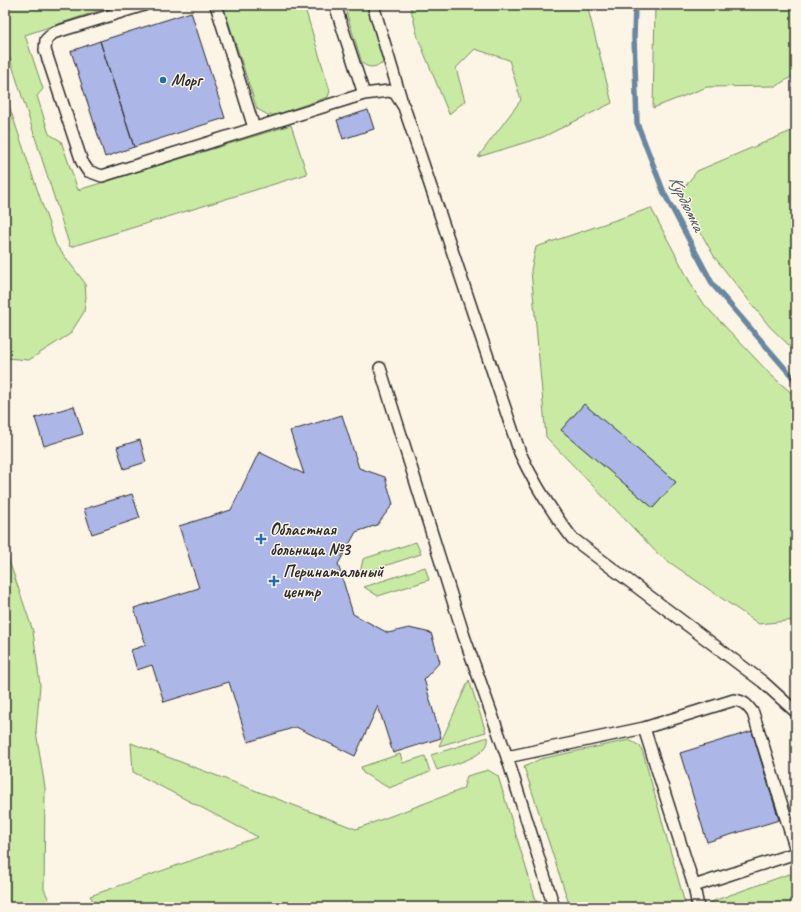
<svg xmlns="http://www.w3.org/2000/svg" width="801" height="912" font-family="Caveat,sans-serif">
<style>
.green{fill:#c8eaa3;stroke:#7a8a67}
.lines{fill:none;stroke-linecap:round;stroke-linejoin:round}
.stream{stroke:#6987a1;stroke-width:5.5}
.building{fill:#acb7e8;stroke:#2b2b2b}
.lane-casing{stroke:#2b2b2b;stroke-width:14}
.lane{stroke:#fcf5e5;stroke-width:11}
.poi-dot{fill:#1f6fb2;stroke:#fcf5e5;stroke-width:1.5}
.labels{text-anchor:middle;stroke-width:3;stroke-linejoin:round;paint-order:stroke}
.poi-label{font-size:17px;font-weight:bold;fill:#2b2b2b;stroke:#fcf5e5;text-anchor:start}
.water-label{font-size:18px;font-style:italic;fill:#4a5966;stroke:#fcf5e5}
</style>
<rect width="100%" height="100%" fill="#fcf5e5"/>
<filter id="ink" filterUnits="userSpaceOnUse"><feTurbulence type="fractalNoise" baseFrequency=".025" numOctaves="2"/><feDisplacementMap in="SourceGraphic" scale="8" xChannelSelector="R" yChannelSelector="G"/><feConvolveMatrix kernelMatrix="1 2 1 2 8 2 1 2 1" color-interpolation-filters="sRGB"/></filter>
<g filter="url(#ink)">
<path class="green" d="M5,5h108l-3,2 -85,28 18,54 -6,7 12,38 12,7 17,49 213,-65 16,49 -237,73 -65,-204z
M223,5h81l26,86 -2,6 -53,18h-7l-11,-6z
M344,5h23l17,54 -2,5c-8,3 -13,5 -20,-1z
M410,5h177l25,98 -69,34 -65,20 43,-57 -12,-40 -34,-11 -19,19 9,33 -16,13 -31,-76z
M655,5h131v1l10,2v66l-20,12 -69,1 -54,21z
M5,94l51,151 29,38 1,14 -2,15 -14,22 -41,26 -24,-2z
M796,129v223l-26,-25 -55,-69 -36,-64 18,-23z
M651,208l48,91 72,76 25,22v223l-37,4 -100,-69 -113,-118 -15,-167 5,-23z
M416,542l5,12 -61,20 3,-15z
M5,549l28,82 7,54 -4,46 9,57 -1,101 8,18h-47z
M425,567l4,13 -51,16 -14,-9z
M469,680l17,52 -47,14z
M488,737c4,19 -37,28 -51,33l-6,-15z
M629,740l11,6 3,7 43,154h-116l-46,-140 16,-8z
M131,743l225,86 107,-40 4,-13 21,-6 10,6 40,131h-441l-7,-11 168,-59 -125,-65z
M400,754l3,9 22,-7 5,16 -41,16 -26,-15 -2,-6z
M789,874l7,3v30h-44l-1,-3 -10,3h-34l2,-4 7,-3z"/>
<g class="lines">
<path class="stream" d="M635,5l-1,32 3,86 27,70 49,92 83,96"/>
</g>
<path class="building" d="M191,12l34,106 -91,29 -34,-106z
M100,41l34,106 -29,10 -34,-106z
M368,110l6,19 -31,10 -6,-19z
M584,404l92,78 -23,26 -92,-78z
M74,406l9,28 -39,12 -9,-28z
M342,415l17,53 26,9 8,27 -16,21 -21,7 -18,32 15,50 35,19 21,-5 22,5 9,29 -16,17 17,59 -48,15 -15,-47 -23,50 -59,-29 -48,15 -19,-60 -65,20 -12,-37 -15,5 -6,-20 15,-5 -12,-37 65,-20 -20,-62 52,-16 28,-58 45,22 -14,-43z
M140,440l6,22 -22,7 -7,-22z
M132,494l8,24 -48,16 -8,-25z
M752,731l27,89 -72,22 -27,-89z
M751,904l1,3h-11z"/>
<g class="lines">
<g class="lane-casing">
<path id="lane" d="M144,5l-91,28 -7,7 -1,10 37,112 6,9 14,5 262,-82 25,-3 6,2 9,14 116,346c14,30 32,59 52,85l191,144 33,30
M216,5l38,123
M335,5l29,89
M373,5l28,94
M380,368l84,268 43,121 137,-29 50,158 4,21
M644,728l90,-28c10,1 13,5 19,13l43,137
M507,757l47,150
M694,886l102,-33"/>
</g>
<use href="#lane" class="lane"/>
</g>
</g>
<g class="poi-dot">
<circle cx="163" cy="80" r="4"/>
<path d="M259 533h4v4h4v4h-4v4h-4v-4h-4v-4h4z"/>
<path d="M272 575h4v4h4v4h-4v4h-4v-4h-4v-4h4z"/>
</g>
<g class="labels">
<g class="poi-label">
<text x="171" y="86">Морг</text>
<text x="270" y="535">Областная<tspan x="270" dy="20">больница №3</tspan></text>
<text x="283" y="577">Перинатальный<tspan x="283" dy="20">центр</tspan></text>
</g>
<g class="water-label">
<text transform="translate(687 203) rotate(64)" y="6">Курдюмка</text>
</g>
</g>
<rect width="801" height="912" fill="none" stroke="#fcf5e5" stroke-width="20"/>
<rect x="10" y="10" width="781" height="892" fill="none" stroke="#2b2b2b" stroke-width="1.5" filter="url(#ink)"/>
</svg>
